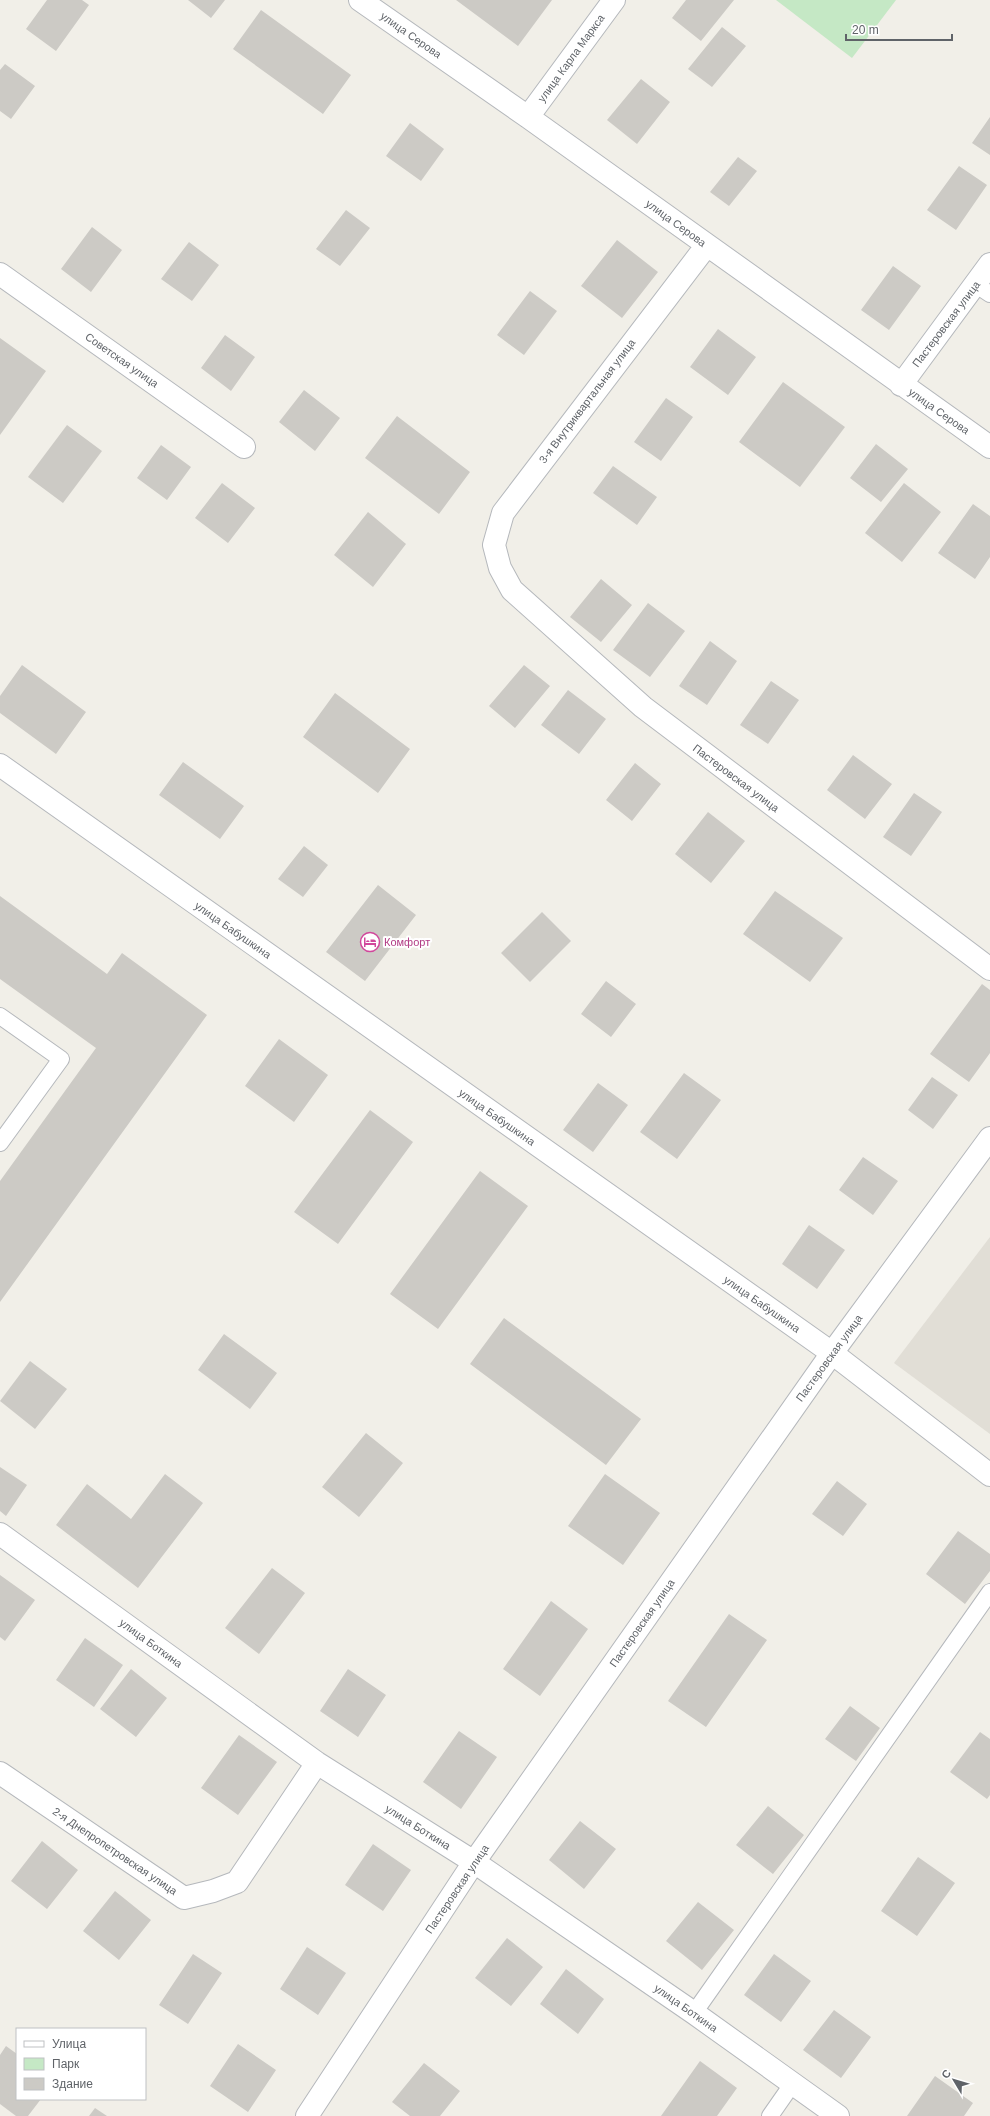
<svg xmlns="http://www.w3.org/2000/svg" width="990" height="2116" font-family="Helvetica,sans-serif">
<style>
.education{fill:#e1ded6}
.green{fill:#c5e8c5}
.building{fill:#cccac5}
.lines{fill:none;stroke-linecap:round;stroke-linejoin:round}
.lane-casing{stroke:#b5b8bc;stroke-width:18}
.street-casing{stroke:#b5b8bc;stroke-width:24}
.lane{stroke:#fff;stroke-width:16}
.street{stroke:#fff;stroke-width:22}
.labels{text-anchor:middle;stroke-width:4;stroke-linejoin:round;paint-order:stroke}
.street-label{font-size:11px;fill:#5f6368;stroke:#fff}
.hotel-label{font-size:11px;fill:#b23c85;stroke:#fff;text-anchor:start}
</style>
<rect width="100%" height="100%" fill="#f1efe8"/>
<path class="education" d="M990,1237v197l-96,-71z"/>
<path class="green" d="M776,0h120l-44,58z"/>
<path class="building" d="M47,0h35l7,5 -33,46 -30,-22z
M188,0h37l-14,18z
M456,0h96l-34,46z
M686,0h48l-33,41 -29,-23z
M261,10l90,65 -28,39 -90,-65z
M722,27l24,19 -34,41 -24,-18z
M5,64l30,22 -24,33 -11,-8v-41z
M641,79l29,23 -33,42 -30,-24z
M990,117v38l-18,-12z
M410,123l34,26 -23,32 -35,-25z
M738,157l19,14 -28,35 -19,-14z
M959,166l28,19 -31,45 -29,-20z
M346,210l24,18 -30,38 -24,-17z
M92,227l30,23 -31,42 -30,-23z
M617,240l41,32 -36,46 -41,-32z
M189,242l30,23 -27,36 -31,-22z
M893,266l28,20 -32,44 -28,-20z
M530,291l27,20 -33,44 -27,-20z
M718,329l38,28 -28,38 -38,-28z
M225,335l30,22 -24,34 -30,-23z
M0,338l46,33 -46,64z
M783,382l62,45 -45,60 -61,-45z
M304,390l36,28 -25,33 -36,-29z
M666,398l27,19 -32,44 -27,-19z
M397,416l73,56 -31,42 -74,-56z
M67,425l35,26 -39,52 -35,-26z
M876,444l32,25 -27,33 -31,-24z
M161,445l30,22 -24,33 -30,-22z
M613,466l44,31 -20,28 -44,-32z
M222,483l33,25 -27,35 -33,-25z
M904,483l37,29 -39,50 -37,-29z
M973,504l17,12v41l-15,22 -37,-26z
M368,512l38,32 -33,43 -39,-32z
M601,579l31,26 -31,37 -31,-25z
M648,603l37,28 -35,46 -37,-27z
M710,641l27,20 -30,44 -28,-19z
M22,665l64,47 -30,42 -56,-41v-17z
M524,665l26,21 -35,42 -26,-22z
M771,681l28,19 -31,44 -28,-19z
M568,690l38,29 -27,35 -38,-29z
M335,693l75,56 -32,44 -75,-56z
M853,755l39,29 -27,35 -38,-29z
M183,762l61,44 -24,33 -61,-44z
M635,763l26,21 -29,37 -26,-21z
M914,793l28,19 -31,44 -28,-19z
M708,812l37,29 -34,42 -36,-29z
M304,846l24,19 -25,32 -25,-18z
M378,885l38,30 -51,66 -39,-29z
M775,891l68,47 -33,44 -67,-48z
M0,896l107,78 15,-21 85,62 -207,287v-121l96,-133 -96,-69z
M542,912l29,29 -41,41 -29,-29z
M606,981l30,23 -25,33 -30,-23z
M982,984l8,6v63l-21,29 -39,-28z
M279,1039l49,36 -34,47 -49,-36z
M684,1073l37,27 -44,59 -37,-27z
M932,1077l26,18 -25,34 -25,-19z
M598,1083l30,22 -35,47 -30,-22z
M370,1110l43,32 -75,102 -44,-32z
M863,1157l35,24 -25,34 -34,-25z
M480,1171l48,35 -90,123 -48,-35z
M809,1225l36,25 -28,39 -35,-25z
M504,1318l137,101 -35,46 -136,-101z
M224,1334l53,39 -27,36 -52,-39z
M30,1361l37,28 -32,40 -35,-28z
M366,1433l37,30 -44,54 -37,-30z
M0,1467l27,18 -21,31 -6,-5z
M165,1474l38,29 -65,85 -82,-63 31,-41 44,35z
M605,1474l55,39 -37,52 -55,-39z
M837,1481l30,23 -24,32 -31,-22z
M958,1531l32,23v17l-25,33 -39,-30z
M272,1568l33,25 -46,61 -34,-26z
M0,1575l35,25 -30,41 -5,-4z
M551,1601l37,28 -48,67 -37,-27z
M729,1614l38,26 -61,87 -38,-26z
M85,1638l38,27 -29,42 -38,-27z
M131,1669l36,29 -31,39 -36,-28z
M348,1669l38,26 -28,42 -38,-26z
M850,1706l30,22 -24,33 -31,-22z
M459,1731l38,26 -36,52 -38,-27z
M980,1732l10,7v56l-3,4 -37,-27z
M239,1735l38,27 -39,53 -37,-27z
M768,1806l36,29 -31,39 -37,-29z
M580,1821l36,28 -32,40 -35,-29z
M42,1841l36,29 -31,39 -36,-28z
M373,1844l38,26 -28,41 -38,-26z
M918,1857l37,26 -38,53 -36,-25z
M115,1891l36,29 -32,40 -36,-29z
M698,1902l36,28 -32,40 -36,-29z
M507,1938l36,29 -32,39 -36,-28z
M307,1947l39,26 -28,42 -38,-26z
M193,1954l29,19 -34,51 -29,-19z
M774,1954l37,27 -30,41 -37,-27z
M566,1969l38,30 -26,35 -38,-30z
M834,2010l37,27 -30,41 -38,-28z
M238,2044l38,26 -28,42 -38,-26z
M6,2046l11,8v45h24l-13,17h-12l-16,-12v-49z
M700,2061l37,27 -20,28h-56z
M424,2063l36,28 -20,25h-30l-18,-14z
M935,2076l38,27 -9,13h-57z
M95,2108l12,8h-18z"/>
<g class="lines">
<g class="lane-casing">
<path id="lane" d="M975,284l15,10
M0,1016l61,43 -61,84
M694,2013l296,-421
M770,2116l23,-33"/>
</g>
<g class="street-casing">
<path id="street" d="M360,0l168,117 462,330
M528,117l86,-117
M707,245l-204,268 -9,32 6,23 12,22 131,117 347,262
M0,274l244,173
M901,385l89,-121
M0,765l832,588 158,122
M0,1534l317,229 157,99 220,151 144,103
M0,1773l184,125 29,-7 24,-9 80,-119
M307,2116l167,-254 358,-509 158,-215"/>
</g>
<use href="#lane" class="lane"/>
<use href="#street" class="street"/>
</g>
<defs>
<g id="hotel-ring" transform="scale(1)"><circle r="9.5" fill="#fff" stroke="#d1479c" stroke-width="1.5"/><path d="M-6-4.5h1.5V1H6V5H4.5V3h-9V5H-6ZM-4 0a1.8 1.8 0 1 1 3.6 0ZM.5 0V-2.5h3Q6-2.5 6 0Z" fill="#d1479c"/></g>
</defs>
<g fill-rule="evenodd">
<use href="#hotel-ring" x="370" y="942"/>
</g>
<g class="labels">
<g class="street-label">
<text transform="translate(411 35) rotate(35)" y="4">улица Серова</text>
<text transform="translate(571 58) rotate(-54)" y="4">улица Карла Маркса</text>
<text transform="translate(676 223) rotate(36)" y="4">улица Серова</text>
<text transform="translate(946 324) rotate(-53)" y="4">Пастеровская улица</text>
<text transform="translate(122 360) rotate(35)" y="4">Советская улица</text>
<text transform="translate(587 401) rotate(-53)" y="4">3-я Внутриквартальная улица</text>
<text transform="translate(939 411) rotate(35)" y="4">улица Серова</text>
<text transform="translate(736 778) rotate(37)" y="4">Пастеровская улица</text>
<text transform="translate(233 930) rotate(35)" y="4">улица Бабушкина</text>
<text transform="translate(497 1117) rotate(35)" y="4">улица Бабушкина</text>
<text transform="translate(762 1304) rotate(35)" y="4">улица Бабушкина</text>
<text transform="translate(829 1358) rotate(-54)" y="4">Пастеровская улица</text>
<text transform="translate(642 1623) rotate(-55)" y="4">Пастеровская улица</text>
<text transform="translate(151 1643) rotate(36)" y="4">улица Боткина</text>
<text transform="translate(418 1827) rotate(32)" y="4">улица Боткина</text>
<text transform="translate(115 1851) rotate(34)" y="4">2-я Днепропетровская улица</text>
<text transform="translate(457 1889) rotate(-56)" y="4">Пастеровская улица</text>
<text transform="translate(686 2008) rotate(35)" y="4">улица Боткина</text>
</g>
<g class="hotel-label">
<text x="384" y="946">Комфорт</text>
</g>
</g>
<rect x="16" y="2028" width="130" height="72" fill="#ffffff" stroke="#bfc1c3"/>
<rect x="24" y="2041" width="20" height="6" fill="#ffffff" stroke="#bfc1c3"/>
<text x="52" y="2048" font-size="12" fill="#5f6368">Улица</text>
<rect x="24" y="2058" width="20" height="12" fill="#c5e8c5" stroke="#bfc1c3"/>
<text x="52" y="2068" font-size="12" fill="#5f6368">Парк</text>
<rect x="24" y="2078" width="20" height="12" fill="#cccac5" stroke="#bfc1c3"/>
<text x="52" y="2088" font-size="12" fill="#5f6368">Здание</text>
<g transform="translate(954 2080) rotate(308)" stroke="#ffffff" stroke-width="3" paint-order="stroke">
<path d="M0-3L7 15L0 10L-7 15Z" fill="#5f6368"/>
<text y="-6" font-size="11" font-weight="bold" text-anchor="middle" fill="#5f6368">С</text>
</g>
<path d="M846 34v6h106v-6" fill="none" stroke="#5f6368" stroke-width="2"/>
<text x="852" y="34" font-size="12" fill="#5f6368" stroke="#ffffff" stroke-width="3" paint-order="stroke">20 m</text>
</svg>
